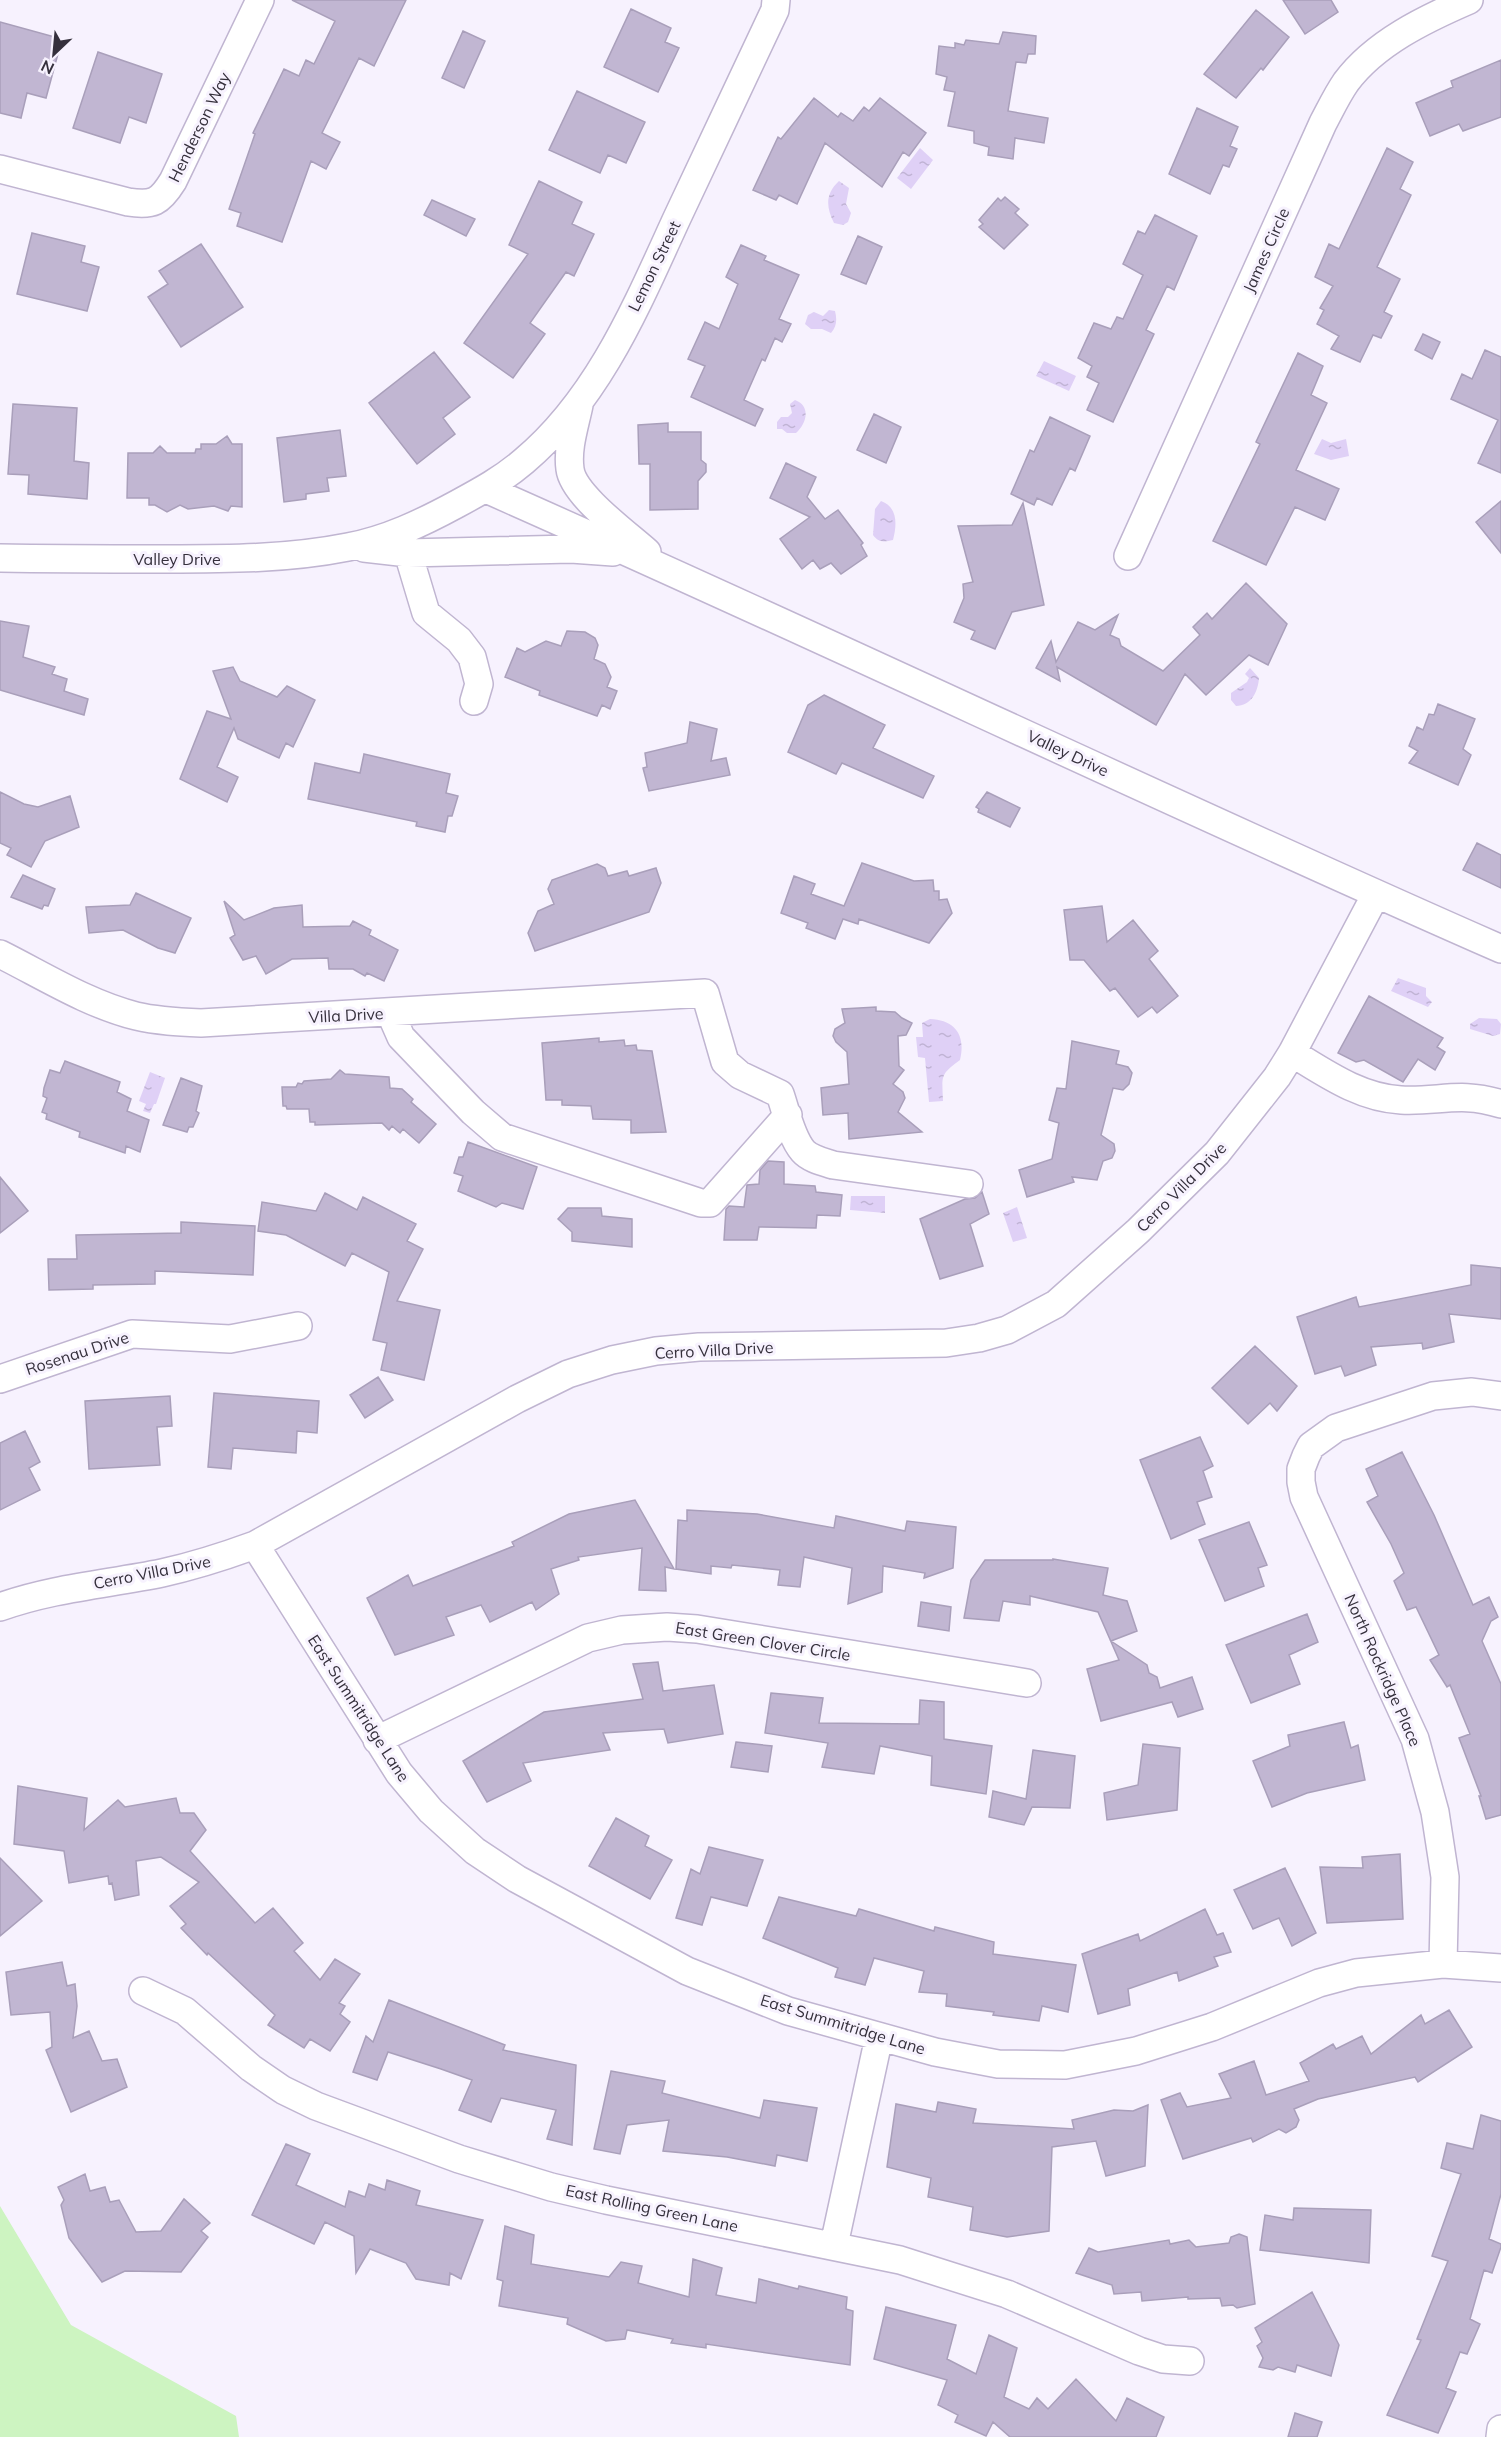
<svg xmlns="http://www.w3.org/2000/svg" width="1501" height="2437" font-family="Mulish,sans-serif">
<style>
.green{fill:#cdf4c1}
.water{fill:url(#water-ripples)}
.building{fill:#c1b6d2;stroke:#a99fba;stroke-width:1.5}
.lines{fill:none;stroke-linecap:round;stroke-linejoin:round}
.minor-casing{stroke:#c0b5d1;stroke-width:30}
.minor{stroke:#fff;stroke-width:27}
.labels{text-anchor:middle;stroke-width:6;stroke-linejoin:round;paint-order:stroke}
.street-label{font-size:16px;fill:#35303c;stroke:#f7f2fe}
</style>
<defs>
<pattern id="water-ripples" width="26" height="14" patternUnits="userSpaceOnUse" patternTransform="scale(1.5)"><rect width="26" height="14" fill="#dfd0f6"/><path d="M2 4q2-2 4 0t4 0M15 11q2-2 4 0t4 0" fill="none" stroke="#c0b3d4"/></pattern>
</defs>
<rect width="100%" height="100%" fill="#f7f2fe"/>
<path class="green" d="M0,2206l71,119 165,91 3,21h-239z"/>
<path class="water" d="M920,148l13,12 -22,29 -14,-11z
M839,181l10,7 -3,16 5,9 -3,9 -5,3 -9,-2c-8,-16 -9,-29 5,-42z
M829,310l6,1c2,8 2,15 -4,22l-9,-4h-11l-6,-5 3,-9 6,-3 9,4z
M1044,361l32,15 -7,15 -33,-15z
M795,400c16,6 12,23 1,33h-9l-5,-4h-5v-7l4,-5h7l4,-4 -2,-9z
M1322,439l9,4 15,-4 3,17 -18,4 -17,-6z
M881,501c17,6 16,24 12,39 -9,2 -14,3 -20,-5l2,-26z
M1250,668l9,10c-1,14 -8,28 -23,28l-5,-6v-7l16,-11 2,-4 -4,-4z
M1398,978l28,10v8l6,6 -4,5 -37,-16z
M1479,1018l18,1 4,5 -1,10 -7,2 -23,-7v-5z
M930,1019c25,1 36,16 30,41 -20,15 -18,15 -17,41l-14,1 -4,-44 -7,-1 -2,-20h7l-1,-14z
M150,1072l15,6 -9,26h-2l-4,9 -7,-2 3,-7 -7,-3z
M851,1196h34v17l-35,-3z
M1017,1207l10,31 -14,4 -10,-29z"/>
<path class="building" d="M292,0h114l-32,66 -15,-8 -37,75 18,9 -14,27 -15,-8 -29,81 -45,-16 4,-13 -12,-4 26,-75 -2,-1 31,-64 15,7 7,-16 8,4 21,-43z
M1283,0h48l7,12 -33,22z
M631,9l40,19 -6,14 14,6 -21,44 -54,-25z
M1256,10l33,27 -26,33 -2,-2 -25,30 -32,-24z
M0,22l62,17 -16,59 -19,-5 -6,25 -21,-5z
M463,31l22,10 -21,47 -22,-10z
M1003,32l33,4 -1,18h-7l-2,9 -10,-1 -8,49 40,7 -4,25 -29,-5 -2,21 -25,-4 1,-8 -15,-4v-12l-26,-5 7,-34 -11,-2 3,-13 -11,-3 3,-28 16,2v-5l9,2 2,-5 33,4z
M98,52l64,22 -16,49 -17,-6 -9,26 -47,-15z
M1501,60v57l-38,14 -4,-7 -29,12 -14,-33 37,-16 -2,-6z
M577,91l68,31 -19,41 -18,-8 -8,18 -51,-23z
M814,98l24,19 3,-4 12,8 11,-14 5,4 11,-13 46,35 -17,23 -6,-4 -21,35 -57,-44 -28,61 -18,-9 -3,5 -23,-10 25,-53 3,2z
M1197,108l41,19 -8,19 7,3 -8,18 -6,-2 -13,29 -41,-20z
M1387,148l26,14 -13,27 11,6 -34,72 23,12 -16,33 8,4 -11,22 -8,-3 -13,27 -29,-13 8,-13 -22,-12 7,-14 -4,-2 13,-22 -18,-9 14,-33 10,5z
M539,181l43,21 -10,22 22,10 -20,42 -8,-4 -36,51 15,11 -32,44 -49,-35 64,-89 -19,-9z
M1005,197l14,12 -4,4 13,12 -24,24 -25,-22 4,-3 -4,-4 19,-22 3,3z
M432,200l43,19 -9,17 -42,-21z
M1155,215l42,21 -23,54 -7,-4 -21,44 8,4 -41,88 -26,-12 12,-27 -12,-6 5,-11 -14,-8 16,-35 17,6 6,-12 6,2 20,-44 -20,-11 15,-33 7,3z
M32,233l53,13 -4,16 18,5 -12,44 -70,-17z
M858,236l24,11 -16,37 -25,-10z
M201,244l42,63 -62,40 -33,-50 20,-13 -9,-13z
M741,245l25,11 -2,4 35,15 -20,44 12,5 -9,18 -7,-4 -10,23 -3,-2 -18,41 19,9 -8,17 -64,-29 14,-31 -17,-7 17,-37 14,7 19,-45 -12,-7z
M1423,334l17,8 -8,17 -17,-9z
M1485,350l16,7v116l-23,-10 20,-43 -47,-21 11,-25 10,5z
M434,352l36,45 -27,21 12,16 -38,30 -48,-61z
M1298,353l25,13 -12,29 16,8 -31,67 43,19 -14,31 -30,-13 -29,58 -53,-24 47,-97 -4,-2z
M13,404l64,4 -3,53 15,2 -2,36 -59,-5 1,-19 -21,-1z
M874,414l27,13 -15,36 -29,-13z
M1050,417l40,19 -15,35 -5,-3 -18,37 -15,-7 -3,7 -23,-11 19,-44 4,2z
M668,423v9h33v28l5,4v8l-8,9v28l-48,1v-46h-11l-1,-39z
M340,430l6,46 -19,2 2,13 -23,3v5l-22,3 -7,-64z
M227,436l5,8h10v63l-11,-1 -3,5 -14,-5 -26,3 -8,-4 -13,7 -12,-7h-6v-7h-22l1,-45h25l7,-7 7,7h28l1,-4h5v-5h15z
M786,463l30,14 -9,20 18,22 13,-9 25,33 -2,2 6,11 -26,18 -10,-11 -11,6 -7,-9 -11,9 -22,-30 30,-22 -40,-19z
M1501,501v52l-25,-31z
M1023,503l21,102 -32,7 -17,37 -24,-10 4,-8 -21,-9 10,-24 -1,-14 10,-2 -15,-56 54,-1z
M1246,583l41,41 -19,41 -19,-10 -43,40 -21,-21 -29,51 -99,-58 3,14 -24,-13 15,-27 5,21 22,-40 17,8 23,-15 -8,20 9,4 2,7 42,25 37,-36 -7,-8 14,-14 5,6z
M0,621l29,5 -6,31 32,10 -3,7 15,5 -3,12 24,8 -4,16 -84,-25z
M567,631l18,1 10,6 3,7 -4,14 11,5 6,13 -4,10 10,4 -7,18 -8,-4 -5,11 -58,-21 1,-4 -35,-14 12,-29 8,4 21,-11 15,5z
M233,667l7,14 37,16 10,-11 28,14 -22,47 -7,-4 -7,15 -41,-19 -4,-11 -17,39 21,10 -11,25 -47,-23 27,-68 24,8 -18,-48z
M824,695l61,30 -12,23 61,28 -11,22 -81,-35 -6,11 -48,-22 20,-47z
M1438,704l37,15 -12,30 8,6 -13,30 -49,-22 9,-12 -9,-5 8,-19 6,3 6,-16 5,1z
M690,722l27,7 -6,32 15,-3 4,17 -81,16 -6,-23 4,-1 -2,-14 42,-10z
M364,754l86,20 -4,19 12,3 -6,20h-4l-3,16 -29,-6 1,-4 -109,-23 7,-36 45,10z
M0,792l24,12 14,3 32,-11 9,31 -34,14 -14,26 -24,-12 4,-7 -11,-5z
M987,792l33,16 -10,19 -32,-15 1,-3 -3,-2z
M1477,843l24,12v33l-38,-18z
M862,863l52,18 19,-1 1,11h5v9l8,-1 5,14 -23,30 -70,-24 -1,5 -15,-5 -8,20 -29,-11 2,-5 -27,-10 13,-37 21,8 -4,10 33,12z
M597,864l8,4 3,8 19,-5 2,5 27,-8 5,15 -12,29 -114,39 -7,-18 10,-22 16,-7 -6,-15 4,-9z
M23,875l32,14 -7,17 -4,-1 -2,4 -31,-12z
M136,893l55,25 -16,35 -17,-5 -35,-18 -34,3 -3,-26 44,-2z
M224,901l20,19 30,-12 28,-3 1,22 47,-1 3,-5 18,9 -2,5 29,15 -14,31 -17,-8 -2,3 -12,-7h-24l-1,-11 -36,1 -26,15 -10,-18 -13,4 -13,-22 5,-3z
M1102,906l5,36 26,-22 25,31 -9,8 29,37 -21,17 -5,-6 -14,10 -23,-29 -5,3 -26,-31h-14l-6,-50z
M1369,996l74,42 -6,9 8,5 -10,18 -17,-11 -15,23 -39,-22 -8,2 -18,-9z
M876,1007v4l19,1 7,6 10,5 -6,12 -8,1 1,30 5,4 -11,14 10,8 2,6 -7,14 24,20 -73,7 -1,-26 -25,2 -2,-27 28,-4 -2,-32 -11,-10 -3,-6 2,-7 10,-6 -3,-14z
M599,1038v4l25,-2 1,6 11,-1 1,5 15,1 14,81 -35,1v-13l-38,-1 -2,-13 -29,-1v-5h-16l-4,-57z
M1072,1041l47,10 -3,13 12,3 4,6 -3,11 -6,6 -10,-2 -12,47 13,9 1,7 -3,7 -9,3 -6,19 -25,-3 2,5 -47,15 -8,-27 33,-11 7,-36 -10,-3 8,-32 9,1z
M65,1061l55,21 -3,10 14,7 -4,12 22,9 -9,32 -14,-6 -1,7 -46,-16 1,-5 -34,-13 1,-5 -5,-2 5,-14 -4,-2 1,-8 6,-18 10,3z
M340,1070l5,4 44,3 1,11 12,1 11,10 -2,3 25,22 -17,19 -16,-14 -3,4 -8,-7 -3,4 -7,-7 -67,2v-3h-5l-1,-13h-22l-1,-3h-3l-1,-19h14l2,-4 4,1 2,-3 27,-2z
M181,1078l21,8 -6,25 3,2 -6,14h-4l-2,5 -24,-7z
M468,1142l69,25 -14,42 -21,-6 -6,4 -38,-16 5,-15 -9,-3 5,-16h4z
M768,1161l16,1v22l31,2 1,6 26,3 -2,21 -23,-1 -1,13 -57,-1 -2,13h-33l2,-31 3,-3 15,1 3,-22 12,-1 1,-14z
M0,1177l28,34 -28,22z
M982,1192l7,22 -19,10 13,42 -43,13 -20,-60 45,-20 10,-1z
M325,1193l32,17 6,-13 53,27 -9,17 16,8 -26,52 43,9 -16,70 -43,-10 6,-27 -14,-3 16,-68 -37,-19 -7,13 -59,-31 -28,-4 4,-29 54,9z
M568,1208h33l1,8 30,3v28l-60,-6v-9l-14,-13z
M181,1222l74,4 -2,49 -98,-4v13l-62,1v4l-44,1 -1,-31h29l-1,-24 105,-2z
M1471,1265l30,3v51l-52,-5 5,28 -31,7 -1,-6 -51,4 5,18 -31,11 -4,-10 -26,8 -18,-57 59,-20 3,10 112,-22z
M1255,1346l42,40 -20,25 -7,-8 -22,21 -36,-36z
M378,1377l15,23 -28,18 -15,-23z
M214,1393l105,8 -2,32 -20,-2 -1,22 -63,-5 -2,21 -23,-2z
M170,1396l2,30 -15,1 3,38 -71,4 -4,-68z
M25,1431l15,31 -11,6 11,22 -40,20v-67z
M1200,1437l13,29 -10,5 9,26 -15,5 8,22 -34,15 -31,-79z
M1402,1452l32,63 39,90 16,-8 9,20 -7,4 -9,20 19,43v131l-15,4 -7,-23h2l-22,-58 11,-4 -20,-49 -3,2 -17,-27 9,-5 -23,-48 -9,3 -13,-29 10,-8 -13,-29 -24,-42 11,-6 -12,-27z
M635,1500l39,69 -9,-2 1,24 -27,-1 3,-42 -64,9 1,3 -28,9 8,25 -23,16 -4,-8 -42,20 -9,-17 -35,12 8,18 -59,20 -28,-57 41,-23 5,11 101,-40 -2,-4 57,-28z
M687,1510l70,4 77,14 2,-12 69,15 2,-10 49,6 -3,41 -29,10 1,-5 -42,-7 -1,26 -34,12 4,-36 -48,-11 -4,30 -22,-2 2,-15 -48,-5 -1,3 -20,-2v8l-35,-5 2,-49 9,1z
M1249,1522l18,43 -9,3 6,18 -39,15 -26,-61z
M1053,1559l55,9 -5,27 24,6 10,30 -26,10 36,24 2,8 8,4 3,11 32,-11 11,32 -25,8 -6,-15 -71,19 -14,-52 32,-9 -21,-48 -68,-16v9l-27,-4 -4,20 -35,-3 7,-38 14,-20h68z
M921,1602l30,5 -2,24 -31,-5z
M1307,1614l11,28 -29,13 11,29 -49,19 -25,-58z
M658,1662l5,29 51,-6 9,49 -55,9 -4,-14 -61,4 7,17 -87,13 8,18 -44,21 -24,-41 81,-49 99,-13 -10,-35z
M771,1693l52,5 -4,25 100,1 1,-24 24,2v37l48,7 -6,48 -55,-9 1,-29 -52,-10 -6,28 -52,-7 6,-24 -63,-10z
M1344,1722l7,26 7,-3 7,35 -58,13 -35,14 -19,-46 37,-15 -2,-11z
M736,1742l36,4 -4,26 -37,-5z
M1143,1744l37,4 -3,62 -70,10 -3,-27 34,-8z
M1033,1750l42,6 -5,52 -38,-1 -8,18 -35,-8 4,-26 33,8z
M18,1786l69,12 -3,32 34,-30 7,7 51,-9 4,15h14l12,17 -16,21 65,72 18,-15 30,35 -9,8 26,29 15,-21 25,15 -21,29 6,3 -5,8 10,8 -20,29 -20,-12 -6,9 -36,-23 7,-10 -67,-62 -1,2 -26,-27 5,-4 -16,-18 29,-24 -38,-25 -25,4 3,34 -24,5 -3,-17 -3,1 -1,-8 -39,7 -5,-32 -50,-7z
M616,1818l33,18 -4,10 27,14 -22,39 -61,-33z
M709,1847l54,13 -16,46 -36,-9 -9,28 -26,-7 15,-49 9,5z
M1400,1854l3,65 -76,4 -7,-56 43,1 -1,-11z
M0,1858l42,43 -42,35z
M1285,1868l31,65 -24,13 -13,-28 -26,11 -19,-39z
M779,1897l77,19 3,-7 75,22 1,-4 59,15 -1,12 83,11 -8,47 -26,-6 -3,15 -46,-6 1,-3 -48,-6 1,-12 -28,-2 5,-21 -50,-13 -9,27 -30,-8 3,-9 -75,-30z
M1205,1909l12,26 6,-2 8,19 -17,5 4,9 -39,15 -2,-9 -49,17 2,16 -32,9 -16,-60 56,-20 2,7z
M62,1962l5,24 8,-2 2,22 -4,32 16,-7 13,30 15,-2 10,28 -56,25 -25,-62 6,-3 -2,-35 -39,3 -5,-43z
M389,2000l116,45 -2,5 73,15 -4,80 -25,-6 9,-29 -55,-12 -10,24 -32,-12 13,-30 -31,-11 -53,-17 -11,28 -24,-8 13,-36 7,6z
M1449,2010l23,37 -54,35 -3,-5 -97,22 -24,10 5,11 -3,7 -10,6 -7,-4 -26,13 -2,-4 -68,21 -22,-59 19,-7 7,14 44,-9 -12,-24 35,-13 12,34 43,-14 -9,-18 33,-19 3,5 26,-13 9,18 50,-39 4,9z
M611,2071l54,10 -3,12 98,25 4,-18 53,8 -10,53 -30,-6 -2,11 -48,-9 -64,-6 6,-31 -42,5 -7,29 -26,-5z
M938,2102l38,7 -3,14 101,6 -2,-9 42,-10 19,1 15,-6 -3,61 -39,10 -10,-35 -44,6 -3,84 -42,6 -37,-7 3,-23 -45,-10 3,-19 -44,-11 9,-63 40,8z
M1481,2115l20,6v73l-12,45 12,5v3l-9,26 -8,-3 -14,49 10,5 -13,30 -7,-2 -14,36 10,4 -18,41 -51,-18 34,-75 -4,-1 31,-78 -16,-5 29,-82 -20,-6 6,-25 26,6z
M286,2144l24,10 -14,31 49,22 4,-16 16,6 4,-13 16,6 2,-10 33,11 -4,14 67,15 -22,59 -11,-6 -1,12 -33,-6 -10,-16 -36,-14 -14,24 -2,-37 -29,-14 -11,22 -62,-29z
M85,2174l5,17 15,-4 5,15 9,-2 17,32 25,-1 23,-32 26,24 -9,8 7,6 -27,35 -56,-1 -23,11 -33,-44 -8,-33 3,-5 -6,-13z
M1294,2208l77,2 -2,53 -109,-13 5,-35 28,5z
M505,2226l29,9 -3,29 78,13 12,-15 21,4 -4,17 51,14 4,-38 29,9 -6,27 40,8 3,-24 39,10 1,-3 48,11 -1,12 7,2 -3,54 -144,-21v4l-35,-5 2,-4 -46,-9 -2,9 -19,2 -39,-17 1,-6 -69,-12 4,-25 -6,-2z
M1239,2234l8,3 8,67 -18,4 -4,-3 -11,1 -2,-8 -32,1v-2l-46,4 -1,-9 -27,2 -2,-9 -36,-12 13,-25 9,4 71,-12 1,4 19,-4 7,7 33,-4 2,-6z
M1312,2292l27,53 -8,31 -34,-11 -2,7 -17,-5 -5,3 -14,-3 4,-9 -6,-12 5,-4 -7,-14z
M886,2307l70,18 -9,34 29,15 13,-39 28,13 -13,49 25,12 8,-11 11,11 28,-30 40,42 11,-23 37,19 -8,20h-146l-17,-15 -7,14 -31,-14 3,-7 -20,-10 9,-25 -73,-21z
M1295,2413l27,9 -5,15h-29z"/>
<g class="lines">
<g class="minor-casing">
<path id="minor" d="M0,169l128,33c25,4 32,0 45,-21l87,-181
M579,405c-4,20 -12,43 -9,64 3,26 57,65 77,83
M486,489c340,150 675,311 1015,460
M364,548l44,5 163,-4 42,3
M408,553l18,60 33,27 13,17 7,27 -5,17
M1128,556l195,-433c7,-13 14,-28 23,-41 29,-39 79,-63 123,-82
M0,558c55,1 111,1 166,1 61,0 122,0 182,-12 38,-7 74,-24 109,-43 24,-13 46,-25 67,-43 75,-63 113,-156 153,-243 33,-69 65,-139 98,-208l1,-10
M0,954c44,22 88,50 136,62 21,5 43,6 65,7l504,-30 20,69 15,13 40,19c6,17 11,43 23,57 7,8 21,11 30,14l136,19
M390,1012l11,25 72,75 29,25 199,66h9l78,-88
M1292,1053c33,20 68,45 109,47 38,2 60,-9 100,4
M0,1379l132,-45 98,5 68,-13
M255,1545l144,228 32,38 44,40 42,28 170,92 101,40 147,41 63,12 67,1 71,-14 76,-24 107,-44 37,-10 87,-9 58,4
M0,1607c53,-19 108,-23 162,-34 32,-7 63,-17 93,-28l262,-146 51,-25 44,-14 44,-9 43,-4 247,-4 33,-5 28,-8 49,-26 82,-73 79,-78 60,-76 15,-24 84,-159
M377,1740l211,-102 34,-8 45,-3 30,2 330,54
M1443,1964l2,-87 -10,-65 -20,-73 -111,-242 -3,-15v-13l5,-13 5,-10 25,-18 97,-32 39,-4 29,4
M143,1991l42,20 66,57 32,22 33,16 143,53 92,28 55,13 294,60 107,34 132,57 24,8 27,2
M834,2245l45,-208
M1500,2437l1,-8"/>
</g>
<use href="#minor" class="minor"/>
</g>
<g class="labels">
<g class="street-label">
<text transform="translate(199 127) rotate(-64)" y="6">Henderson Way</text>
<text transform="translate(1266 250) rotate(-66)" y="6">James Circle</text>
<text transform="translate(654 266) rotate(-64)" y="6">Lemon Street</text>
<text x="177" y="565">Valley Drive</text>
<text transform="translate(1068 753) rotate(25)" y="6">Valley Drive</text>
<text transform="translate(346 1015) rotate(-3)" y="6">Villa Drive</text>
<text transform="translate(1181 1187) rotate(-45)" y="6">Cerro Villa Drive</text>
<text transform="translate(714 1350) rotate(-3)" y="6">Cerro Villa Drive</text>
<text transform="translate(77 1353) rotate(-18)" y="6">Rosenau Drive</text>
<text transform="translate(152 1572) rotate(-11)" y="6">Cerro Villa Drive</text>
<text transform="translate(763 1641) rotate(9)" y="6">East Green Clover Circle</text>
<text transform="translate(1383 1670) rotate(66)" y="6">North Rockridge Place</text>
<text transform="translate(359 1708) rotate(57)" y="6">East Summitridge Lane</text>
<text transform="translate(843 2024) rotate(17)" y="6">East Summitridge Lane</text>
<text transform="translate(652 2208) rotate(12)" y="6">East Rolling Green Lane</text>
</g>
</g>
<g transform="translate(54 54) rotate(206)" stroke="#f7f2fe" stroke-width="4.5" paint-order="stroke">
<path d="M0-4.5L10 22L0 15L-10 22Z" fill="#35303c"/>
<text y="-9" font-size="16" font-weight="bold" text-anchor="middle" fill="#35303c">N</text>
</g>
</svg>
